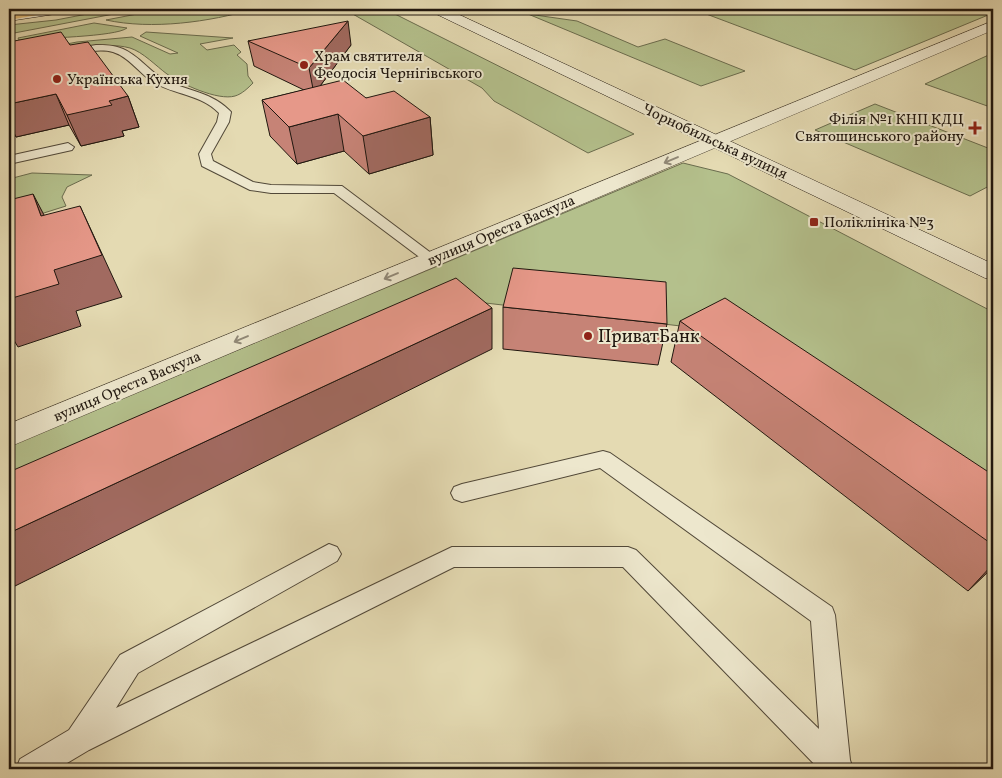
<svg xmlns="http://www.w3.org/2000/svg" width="1002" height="778" font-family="Vollkorn,serif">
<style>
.green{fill:#b4c08c;stroke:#6a6c4e}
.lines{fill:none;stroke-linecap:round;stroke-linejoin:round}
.service-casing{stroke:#514838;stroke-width:2}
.minor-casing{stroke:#514838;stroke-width:1}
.secondary-casing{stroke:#20170f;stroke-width:1}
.trunk-casing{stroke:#20170f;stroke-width:1}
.service{fill:#ede7cd;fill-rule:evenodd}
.minor{fill:#ede7cd;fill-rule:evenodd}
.secondary{fill:#ede7cd;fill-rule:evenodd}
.trunk{fill:#e2bd79;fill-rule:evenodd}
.wall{fill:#c68376;stroke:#20170f}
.shaded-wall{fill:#a16a60;stroke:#20170f}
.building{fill:#e69889;stroke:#20170f}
.oneway{stroke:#918978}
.poi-dot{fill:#8f2418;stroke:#ede7cd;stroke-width:2}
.labels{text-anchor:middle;stroke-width:4;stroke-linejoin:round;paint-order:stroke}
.far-poi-label{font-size:15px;fill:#20170f;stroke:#ede7cd;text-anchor:start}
.far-street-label{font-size:15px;fill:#20170f;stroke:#ede7cd}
.poi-label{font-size:18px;fill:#20170f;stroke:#ede7cd;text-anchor:start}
</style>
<rect width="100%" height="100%" fill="#e4dab2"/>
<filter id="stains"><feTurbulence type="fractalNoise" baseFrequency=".004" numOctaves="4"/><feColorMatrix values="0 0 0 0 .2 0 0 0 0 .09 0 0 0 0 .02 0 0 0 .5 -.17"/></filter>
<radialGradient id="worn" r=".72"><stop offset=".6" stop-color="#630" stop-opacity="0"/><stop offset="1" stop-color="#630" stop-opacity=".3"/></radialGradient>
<path class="green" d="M113,9h27l-131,25v-9l47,-5z
M163,9h91c-45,13 -102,21 -148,11z
M344,9h41l249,125 -46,19 -94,-52 -12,-13z
M693,9h300v4l-138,57z
M528,14l49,7 61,26 27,-8 80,32 -44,15z
M94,23l33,5c-11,9 -88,10 -108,12l-1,-2z
M146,32l87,6 -33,6 7,6 27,-5 7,7 -4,3 10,9 1,12 5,7c-5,5 -11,11 -18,13 -17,5 -54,-12 -68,-22 -11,-8 -24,-22 -37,-26 -28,-8 -90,4 -121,7l68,-13 55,-5 38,17 8,-1 -38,-17z
M993,53v55l-68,-24z
M875,104l118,46v34l-23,12 -155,-66z
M683,163l45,11 265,138v180l-287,-163 -229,-27 -468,205v-61z
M32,173l60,2 -25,12 -5,10 4,9 -57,18v-45z"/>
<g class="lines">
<g class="service-casing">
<path id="service" d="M96,45c9,0 18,0 27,4 14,6 24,19 37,28 22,14 49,13 69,33l2,2 -2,10 -18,32 2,7 40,21 18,3 71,1 97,73 -3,3h-10l-92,-69h-63l-21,-3 -48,-24 -3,-12 18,-32 2,-9c-18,-19 -45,-18 -66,-31 -14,-9 -24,-25 -40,-30 -15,-4 -32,1 -46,4l-5,-3 5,-3z
M68,143l6,4 -2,3 -63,14v-8z
M603,451l7,2 222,154 3,8 15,145 3,9h-34l-196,-202h-169l-365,183 -32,19h-41l4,-10 49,-29 51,-75 209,-111 8,3 4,7 -4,7 -199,112 -22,35 336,-161h176l8,3 183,179 -8,-108 -211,-153 -138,34 -8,-3 -3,-6 3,-6 8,-3z"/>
</g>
<g class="minor-casing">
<path id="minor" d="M993,21v9l-984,417v-23z"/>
</g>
<g class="secondary-casing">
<path id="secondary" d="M38,9h30l-6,4 -53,8v-8z
M431,9h16l546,255v16l-8,-2 -553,-266z"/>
</g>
<g class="trunk-casing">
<path id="trunk" d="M28,9h27l-6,4 -40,7v-8z"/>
</g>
<use href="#service" class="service"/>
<use href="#minor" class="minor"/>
<use href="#secondary" class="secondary"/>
<use href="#trunk" class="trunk"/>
</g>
<path class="wall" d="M248,41l103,4 -31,41 46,12 64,19 3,38 -64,19 -25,-23 -47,13 -27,-28 -8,-36 42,-10 -50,-24z
M9,42l61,3 58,51 11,31 -17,4 2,5 -43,10 -12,-21 -53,12 -7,-15z
M503,307l164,17 -9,41 -155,-16z
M680,321l313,154v92l-25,24 -297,-229z"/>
<path class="shaded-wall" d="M348,21l3,24 -37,49 -5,-26z
M56,94l13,31 -53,12 -7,-15v-18z
M128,96l11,31 -17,4 2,5 -43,10 -14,-31 42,-14z
M338,114l6,37 -47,13 -8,-37z
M430,117l3,38 -64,19 -6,-38z
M33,194l21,40 -13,-18z
M80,206l42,91 -46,14 5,15 -63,21 -9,-15v-33z
M492,308v41l-483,240v-56z
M993,564v3l-25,24z"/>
<path class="building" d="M348,21l-39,47 -61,-27z
M61,32l9,13 18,-3 40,54 -19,5 3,4 -45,10 -11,-21 -47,10v-62z
M343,80l23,18 28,-7 36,26 -67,19 -25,-22 -49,13 -27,-27z
M33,194l8,22 39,-10 22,49 -48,15 5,14 -50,15v-99z
M513,268l153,14 1,42 -164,-17z
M456,278l36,30 -483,225v-61z
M725,298l268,177v70l-313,-224z"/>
<defs><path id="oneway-shaft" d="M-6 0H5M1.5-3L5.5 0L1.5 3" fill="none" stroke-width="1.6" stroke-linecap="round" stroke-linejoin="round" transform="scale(1.25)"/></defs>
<g class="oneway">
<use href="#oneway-shaft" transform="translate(671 160) rotate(157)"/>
<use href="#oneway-shaft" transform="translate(391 276) rotate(157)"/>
<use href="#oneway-shaft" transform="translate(241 339) rotate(157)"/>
</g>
<g class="poi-dot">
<circle cx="304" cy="65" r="5"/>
<circle cx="57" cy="79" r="5"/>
<path d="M972.5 120.5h5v5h5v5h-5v5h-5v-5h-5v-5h5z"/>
<rect x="809" y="217" width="10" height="10" rx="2.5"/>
<circle cx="588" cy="336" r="5"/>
</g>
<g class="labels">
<g class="far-poi-label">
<text x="314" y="61">Храм святителя<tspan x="314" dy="17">Феодосія Чернігівського</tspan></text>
<text x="67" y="84">Українська Кухня</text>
<text x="964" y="124" text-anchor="end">Філія №1 КНП КДЦ<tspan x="964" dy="17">Святошинського району</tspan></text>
<text x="824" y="227">Поліклініка №3</text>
</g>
<g class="far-street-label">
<text transform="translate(715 141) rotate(25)" y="5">Чорнобильська вулиця</text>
<text transform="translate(501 230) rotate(-23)" y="5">вулиця Ореста Васкула</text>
<text transform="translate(127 386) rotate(-23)" y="5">вулиця Ореста Васкула</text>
</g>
<g class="poi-label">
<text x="598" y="342">ПриватБанк</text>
</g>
</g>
<rect width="1002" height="778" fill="none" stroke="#e4dab2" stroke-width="30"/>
<rect x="10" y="10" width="982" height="758" fill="none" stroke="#20170f" stroke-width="2.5"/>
<rect x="15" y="15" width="972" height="748" fill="none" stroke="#20170f"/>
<rect width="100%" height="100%" filter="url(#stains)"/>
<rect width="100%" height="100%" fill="url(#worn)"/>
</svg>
